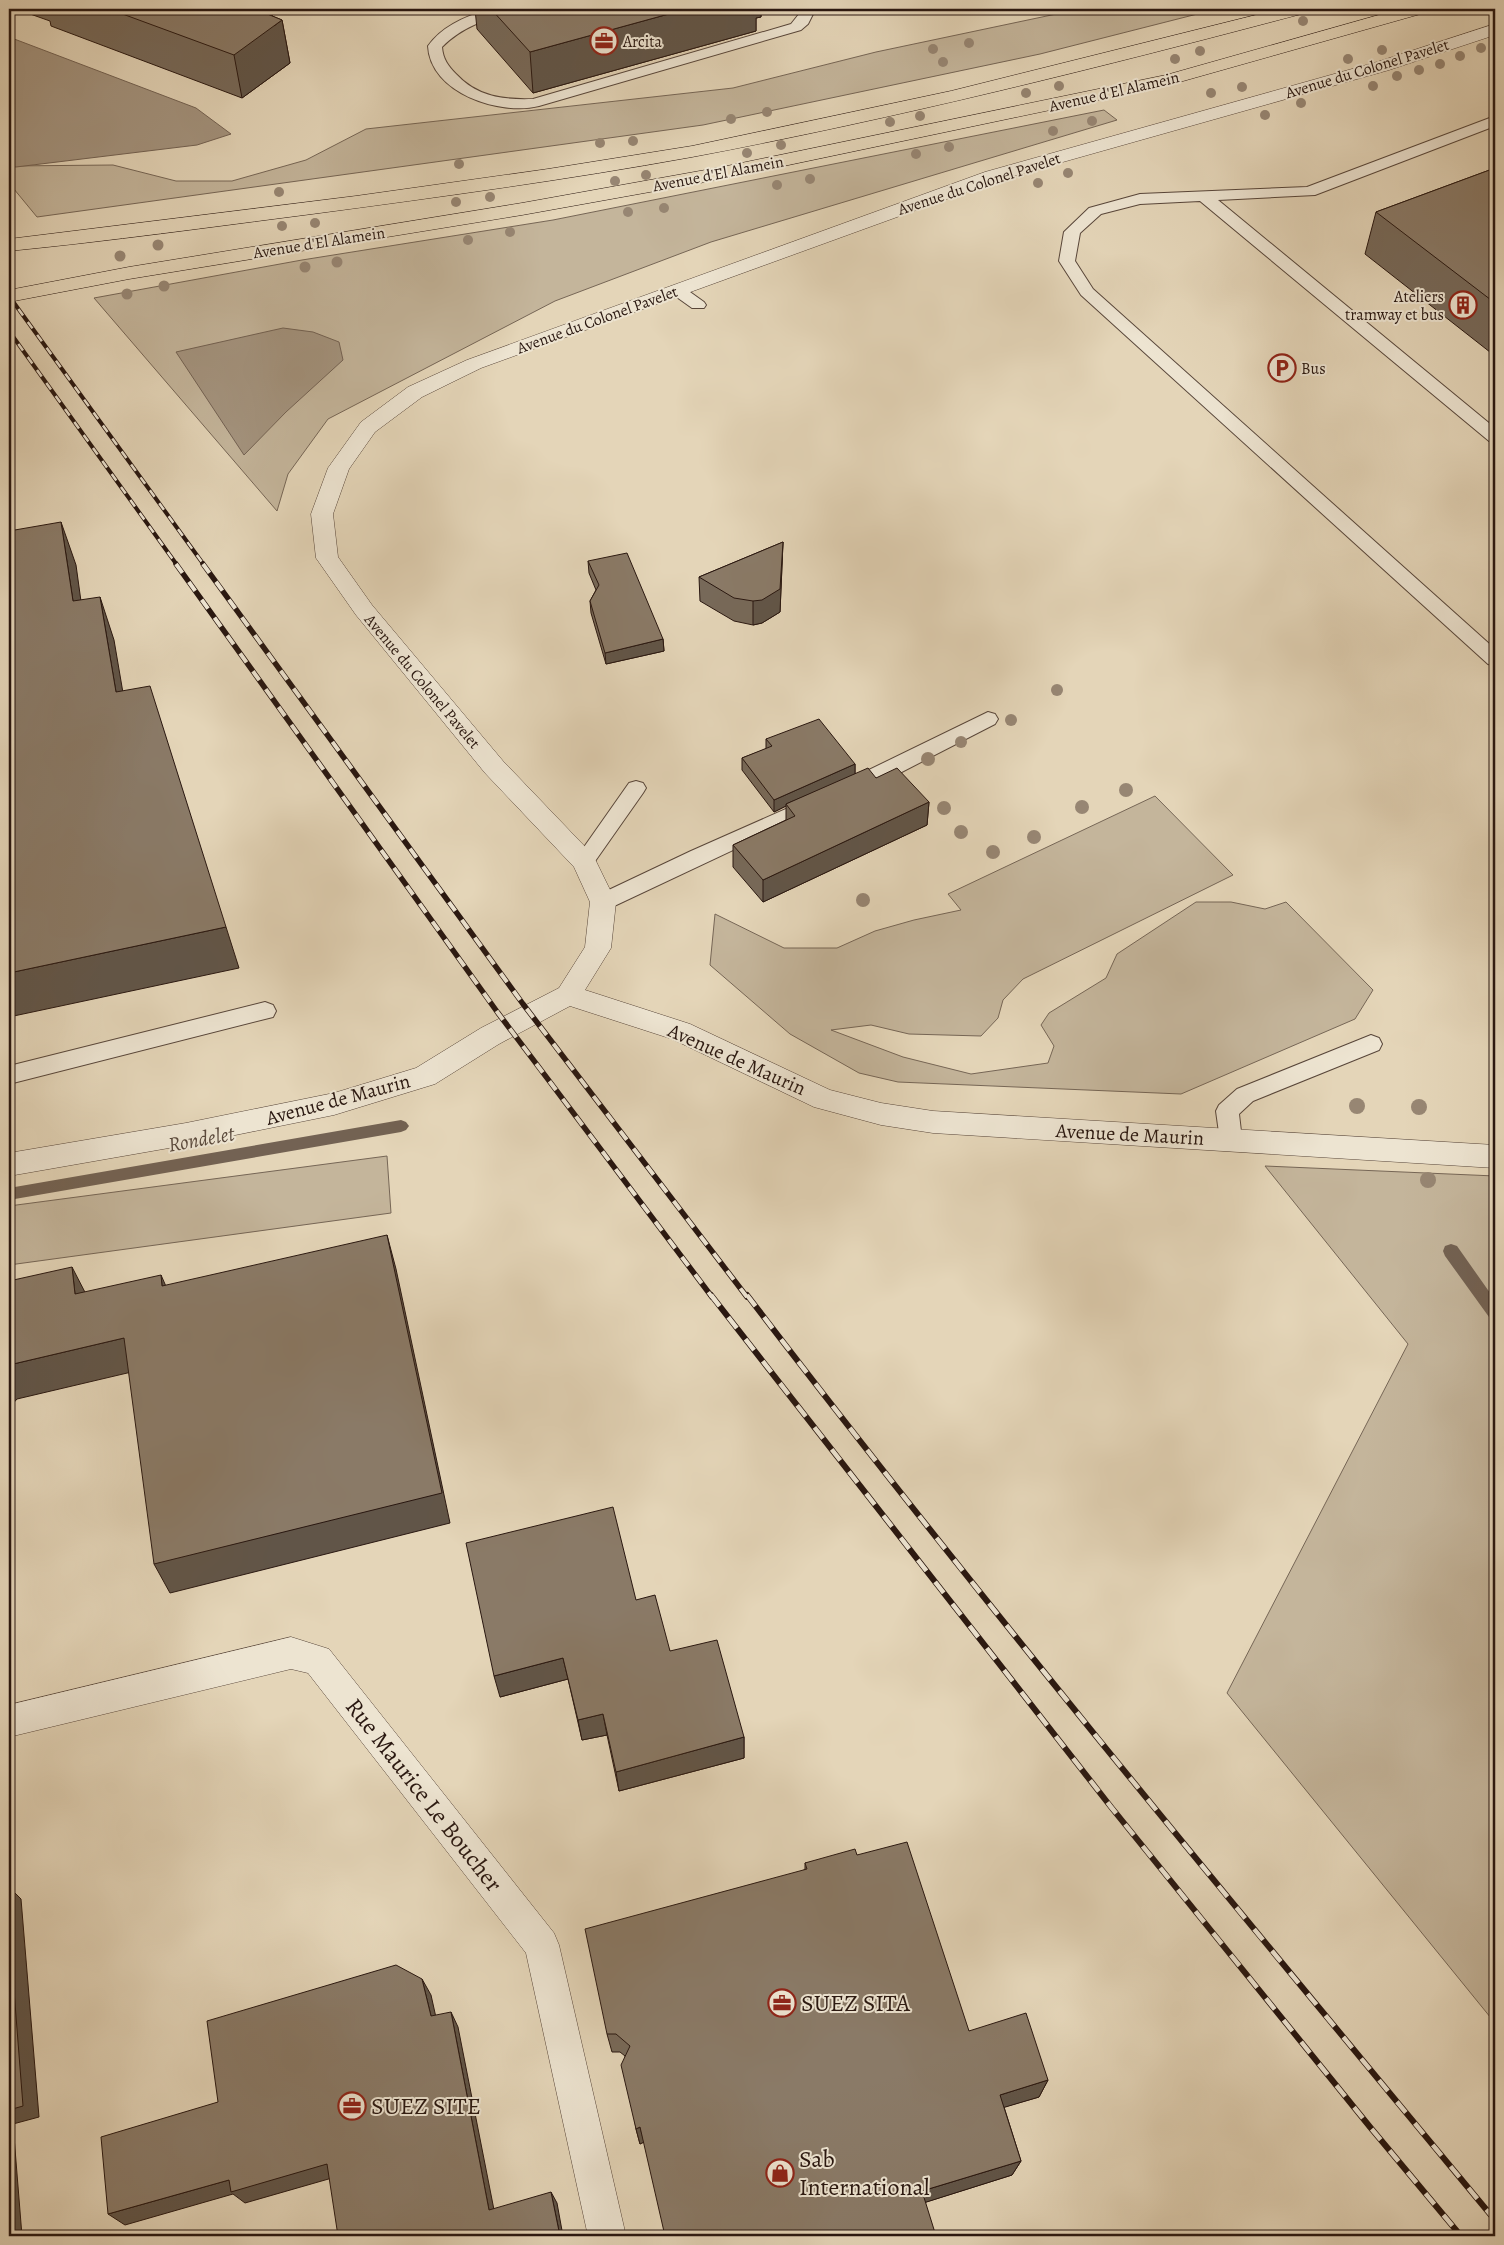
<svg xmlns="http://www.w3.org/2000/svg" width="1504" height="2245" font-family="Alegreya,serif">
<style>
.green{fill:#c4b59b;stroke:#766656}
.water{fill:#a4947f;stroke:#736253}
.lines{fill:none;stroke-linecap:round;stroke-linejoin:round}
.stream{fill:#736253;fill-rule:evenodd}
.lane-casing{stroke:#58463a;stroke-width:2}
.street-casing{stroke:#58463a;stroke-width:1}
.primary-casing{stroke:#291710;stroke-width:1}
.lane{fill:#ede4d1;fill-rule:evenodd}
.street{fill:#ede4d1;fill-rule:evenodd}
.primary{fill:#e4d5b8;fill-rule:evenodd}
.rail-far2-casing{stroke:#291710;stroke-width:4}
.rail-far1-casing{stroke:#291710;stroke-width:5.5}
.rail-casing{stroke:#291710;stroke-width:6}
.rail-far2{stroke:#ede4d1;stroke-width:2.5;stroke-dasharray:8;stroke-linecap:butt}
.rail-far1{stroke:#ede4d1;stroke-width:4;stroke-dasharray:11;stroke-linecap:butt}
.rail{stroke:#ede4d1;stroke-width:4.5;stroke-dasharray:14;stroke-linecap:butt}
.tree{fill:#978673}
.wall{fill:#776959;stroke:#291710}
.shaded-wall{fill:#615548;stroke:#291710}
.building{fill:#8a7a67;stroke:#291710}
.labels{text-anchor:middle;stroke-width:4;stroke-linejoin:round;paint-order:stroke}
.far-poi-label{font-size:16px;fill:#291710;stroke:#ede4d1;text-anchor:start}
.far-street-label{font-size:16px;fill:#291710;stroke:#ede4d1}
.street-label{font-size:20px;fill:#291710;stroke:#ede4d1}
.water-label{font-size:21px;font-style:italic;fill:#5a493c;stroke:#ede4d1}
.near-street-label{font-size:24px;fill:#291710;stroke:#ede4d1}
.near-poi-label{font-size:24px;fill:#291710;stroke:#ede4d1;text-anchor:start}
</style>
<rect width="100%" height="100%" fill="#e4d5b8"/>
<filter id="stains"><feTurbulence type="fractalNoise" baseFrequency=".004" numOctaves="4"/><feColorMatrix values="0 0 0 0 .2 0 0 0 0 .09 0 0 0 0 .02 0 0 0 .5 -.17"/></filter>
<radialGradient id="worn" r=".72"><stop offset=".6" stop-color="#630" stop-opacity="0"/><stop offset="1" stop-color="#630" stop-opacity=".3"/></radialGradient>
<path class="green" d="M1080,9h137l-177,45 -337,71 -666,92 -28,-34v-17l104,-1 63,16h56l74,-21 60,-31 367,-41 143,-36z
M1104,110l13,10 -406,122 -156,59 -227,118 -40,55 -11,37 -183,-213 208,-38 251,-40z
M1155,796l78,79 -210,104 -20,21 -5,18 -17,18 -72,-2 -38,-9 -40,5 72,27 68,17 77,-11 6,-17 -13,-21 8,-12 57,-35 11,-24 79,-52h35l34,7 21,-7 87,88 -18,29 -174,75 -283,-12 -39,-9 -69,-39 -80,-69 5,-51 69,34h53l38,-17 39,-11 47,-10 -13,-16z
M387,1156l4,57 -382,52v-59z
M1265,1166l230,10v847l-268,-330 181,-349z"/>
<path class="water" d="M9,37l187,71 35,26 -34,11 -181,22 -7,-1z
M283,328l30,4 26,10 4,18 -57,52 -42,43 -68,-103z"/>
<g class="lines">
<path class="stream" d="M401,1120l5,2 3,4 -3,4 -5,2 -392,68v-12z
M1451,1244l6,2 38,54v19l-6,-2 -44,-61 -2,-5 2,-5z"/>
<g class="lane-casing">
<path id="lane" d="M492,9h23l-2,3c-27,7 -51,15 -71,35 1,12 6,19 14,27 21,23 48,26 77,25l258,-75 8,-10 -4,-5h14l4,5 -5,10 -7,6 -262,76c-39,10 -109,-13 -111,-60 15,-21 40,-31 64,-37z
M1495,116v10l-180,69 -97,5 277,228v14l-6,-1 -289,-240 -60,3 -39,10 -21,19 -5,28 18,28 402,360v17l-7,-2 -407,-369 -22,-34 5,-29 25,-24 51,-14 167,-7z
M677,285l6,2 21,15 2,3 -2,3h-12l-21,-15 -2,-3 2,-3z
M988,712l7,2 3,5 -3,5 -103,53 -45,19 -7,-2 -3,-5 3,-5z
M636,781l7,2 3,5 -3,5 -52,74 -7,3 -7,-3 -3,-5 3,-5 52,-74z
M813,797l7,2 3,5 -3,5 -210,99 -7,2 -7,-2 -3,-6 3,-6 95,-45z
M265,1002l8,3 3,6 -3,6 -264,67v-18z
M1371,1035l8,3 3,6 -3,6 -126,51 -14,13 3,26 -3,7 -8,2 -8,-2 -3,-7 -4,-29 3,-6 18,-16z"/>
</g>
<g class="street-casing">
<path id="street" d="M1495,24v11l-106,35 -390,110 -518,188 -59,29 -47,35 -26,37 -16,45 5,43 34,48 131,156 90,94 23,47 -5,46 -26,42 105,34 140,66 51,13 52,8 562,34v23l-562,-35 -52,-8 -67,-18 -142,-68 -102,-33 -71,38 -64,40 -101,31 -148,30 -177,31v-23l177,-30 148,-30 82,-25 65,-40 78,-40 26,-41 5,-45 -16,-35 -89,-94 -129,-158 -40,-57 -5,-44 17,-46 33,-46 47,-35 59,-27 518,-188 392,-110z
M291,1637l38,12 225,284 5,12 67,291h-38l-62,-283 -218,-280 -17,-4 -282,68v-32z"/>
</g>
<g class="primary-casing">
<path id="primary" d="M1280,9h28l-3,4c-203,54 -407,105 -613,144 -126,23 -253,40 -380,57 -101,13 -202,27 -303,37v-12l347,-43 192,-27 144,-23 259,-55z
M1400,9h27l-3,4 -255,72 -447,94 -200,36 -393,64 -120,23v-12l120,-23 393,-64 200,-36 444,-92z"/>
</g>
<use href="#lane" class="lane"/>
<use href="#street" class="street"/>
<use href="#primary" class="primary"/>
<g class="rail-far2-casing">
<path id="rail-far2" d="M9,296l195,269
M9,331l168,234"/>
</g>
<g class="rail-far1-casing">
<path id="rail-far1" d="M176,564l322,449 214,284
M203,564l320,440 224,293"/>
</g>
<g class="rail-casing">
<path id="rail" d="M711,1295l400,512 259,320 91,109
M747,1295c241,315 495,620 748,925"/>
</g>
<use href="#rail-far2" class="rail-far2"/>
<use href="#rail-far1" class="rail-far1"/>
<use href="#rail" class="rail"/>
</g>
<g class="tree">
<circle cx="1303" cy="21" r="5"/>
<circle cx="969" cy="43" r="5"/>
<circle cx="1481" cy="48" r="5"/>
<circle cx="933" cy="49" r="5"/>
<circle cx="1382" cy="50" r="5"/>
<circle cx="1200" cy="51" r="5"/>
<circle cx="1460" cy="56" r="5"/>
<circle cx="1175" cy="59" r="5"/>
<circle cx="1348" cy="59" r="5"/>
<circle cx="943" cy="62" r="5"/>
<circle cx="1440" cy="64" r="5"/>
<circle cx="1419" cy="70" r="5"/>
<circle cx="1397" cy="76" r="5"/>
<circle cx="1059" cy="86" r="5"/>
<circle cx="1373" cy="86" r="5"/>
<circle cx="1242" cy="87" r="5"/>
<circle cx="1026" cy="93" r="5"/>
<circle cx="1211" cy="93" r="5"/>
<circle cx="1301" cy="103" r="5"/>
<circle cx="767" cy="112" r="5"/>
<circle cx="1265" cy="115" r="5"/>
<circle cx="920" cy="116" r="5"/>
<circle cx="731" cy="119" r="5"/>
<circle cx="1092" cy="121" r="5"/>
<circle cx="890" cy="122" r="5"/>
<circle cx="1053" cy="131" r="5"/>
<circle cx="633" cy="141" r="5"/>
<circle cx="600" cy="143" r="5"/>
<circle cx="781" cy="145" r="5"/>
<circle cx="949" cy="147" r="5"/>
<circle cx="747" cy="153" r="5"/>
<circle cx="916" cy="154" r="5"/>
<circle cx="459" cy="164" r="5"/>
<circle cx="1068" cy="173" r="5"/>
<circle cx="646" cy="175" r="5"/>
<circle cx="810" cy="179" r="5"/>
<circle cx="615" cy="181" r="5"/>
<circle cx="1038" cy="183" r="5"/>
<circle cx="777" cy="185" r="5"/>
<circle cx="279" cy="192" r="5"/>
<circle cx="490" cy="197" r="5"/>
<circle cx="456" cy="202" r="5"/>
<circle cx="664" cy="208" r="5"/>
<circle cx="628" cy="212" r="5"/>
<circle cx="315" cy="223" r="5"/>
<circle cx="282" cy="226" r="5"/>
<circle cx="510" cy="232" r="5"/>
<circle cx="468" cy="240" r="5"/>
<circle cx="158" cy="245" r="5.5"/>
<circle cx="120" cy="256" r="5.5"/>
<circle cx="337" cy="262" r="5.5"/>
<circle cx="305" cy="267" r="5.5"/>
<circle cx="164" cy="286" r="5.5"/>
<circle cx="127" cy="294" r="5.5"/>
<circle cx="1057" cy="690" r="6"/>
<circle cx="1011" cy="720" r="6"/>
<circle cx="961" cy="742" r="6"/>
<circle cx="928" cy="759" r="7"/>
<circle cx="1126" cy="790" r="7"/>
<circle cx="1082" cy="807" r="7"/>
<circle cx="944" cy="808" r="7"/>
<circle cx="961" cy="832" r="7"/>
<circle cx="1034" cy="837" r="7"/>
<circle cx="993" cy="852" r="7"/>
<circle cx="863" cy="900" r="7"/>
<circle cx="1357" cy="1106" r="8"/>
<circle cx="1419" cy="1107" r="8"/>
<circle cx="1428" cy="1180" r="8"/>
</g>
<path class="wall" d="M16,9h255l1,7 10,4 8,43 -48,35 -191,-72 -1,-5z
M475,9h297l-11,3v5l-5,1v13l-223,62 -56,-64z
M1495,168v188l-130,-102 11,-42z
M783,542l-3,70 -18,11 -9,2 -19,-4 -34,-20 -1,-24z
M588,561l75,78 1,12 -58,13 -15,-51 -1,-12 6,-11 -7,-17z
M766,739l89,25v10l21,4 53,24 -2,23 -164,77 -30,-35v-22l53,-25v-14l-12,6 -32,-42v-12l24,-9z
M636,1600l34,51 74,86v21l-125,33 -12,-56 -25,5 -14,-61 -68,18z
M857,1855l112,176 79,49 -9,17 -35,10 17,54 -9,14 -86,27 -282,-60 -4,2 -4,-15 -11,-73 -5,-4h-8l-5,-18 198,-165v-6z"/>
<path class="shaded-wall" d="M267,9h4l3,17 8,-6 8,43 -48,35 -8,-43z
M687,9h85l-11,3v5l-5,1v13l-223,62 -3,-41z
M61,522l15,43 11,80 -14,-44z
M783,542l-3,70 -18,11 -9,2v-24z
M100,597l14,43 16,94 -14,-42z
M663,639l1,12 -58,13 -1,-11z
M855,764v11l-69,29v2l-12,6v-12z
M929,802l-2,23 -164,77v-22z
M226,927l13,41 -230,49v-44z
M387,1235l9,34 54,254 -280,70 -16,-29z
M72,1267l17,33 -14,-6z
M161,1275l15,34 -14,-23z
M124,1338l16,32 -123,29 -8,9v-43z
M563,1658l5,21 -68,18 -6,-21z
M603,1714l4,21 -25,5 -4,-20z
M744,1737v21l-125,33 -3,-19z
M9,1832l5,60 7,7 18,218 -26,7 9,112h-13z
M422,1979l9,16 8,36 -8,-15z
M451,2012l7,15 38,193 -7,-10z
M1048,2080l-9,17 -47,14 8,-16z
M640,2127l4,15 -4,2 -4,-15z
M1021,2161l-9,14 -95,30 5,-14z
M327,2164l12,12 -94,27 -12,-9 -108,31 -17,-11 121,-34z
M551,2192l6,11 6,33h-3z"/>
<path class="building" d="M109,9h158l-2,4 17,7 -48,35z
M491,9h196l-157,43z
M1495,168v135l-119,-91z
M61,522l12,79 27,-4 16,95 34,-6 76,241 -217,46v-442z
M783,542l-3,47 -18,11 -9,1 -19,-3 -35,-21z
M627,553l36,86 -58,14 -15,-52 9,-16 -11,-24z
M819,719l36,45 -81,36 -32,-42 30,-12 -6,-7z
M868,768l8,10 21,-10 32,34 -166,78 -30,-35 62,-29 -9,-12z
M387,1235l55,258 -288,71 -30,-226 -115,27v-84l63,-14 3,27 86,-19 1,11z
M613,1507l23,93 19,-5 15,56 47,-11 27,97 -128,35 -13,-58 -25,6 -15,-62 -69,18 -28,-133z
M907,1842l62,189 57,-18 22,67 -48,15 21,66 -99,30 14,45h-271l-25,-109 -4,2 -15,-64 9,-19 -14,-12h-9l-22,-105 222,-60 -2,-6 50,-14 2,6z
M9,1926l14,180 -14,4z
M396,1965l26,14 9,37 20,-4 38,198 62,-18 9,44h-222l-11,-72 -96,28 -2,-12 -121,34 -7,-77 117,-35 -11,-81z"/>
<defs>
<g id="office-ring" transform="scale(1.4375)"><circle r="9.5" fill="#ede4d1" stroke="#8f2418" stroke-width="1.5"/><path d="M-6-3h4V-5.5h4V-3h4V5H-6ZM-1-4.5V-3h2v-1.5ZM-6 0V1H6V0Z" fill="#8f2418"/></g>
<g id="building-ring" transform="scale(1.4375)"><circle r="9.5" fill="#ede4d1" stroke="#8f2418" stroke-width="1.5"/><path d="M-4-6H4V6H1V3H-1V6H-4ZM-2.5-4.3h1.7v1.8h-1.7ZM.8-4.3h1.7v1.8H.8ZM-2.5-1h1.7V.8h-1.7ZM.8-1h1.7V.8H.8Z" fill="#8f2418"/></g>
<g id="parking-ring" transform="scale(1.4375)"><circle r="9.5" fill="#ede4d1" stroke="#8f2418" stroke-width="1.5"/><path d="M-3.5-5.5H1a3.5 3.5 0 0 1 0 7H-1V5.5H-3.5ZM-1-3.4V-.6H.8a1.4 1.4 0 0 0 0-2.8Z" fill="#8f2418"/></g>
<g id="shop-ring" transform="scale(1.4375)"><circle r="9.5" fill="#ede4d1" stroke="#8f2418" stroke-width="1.5"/><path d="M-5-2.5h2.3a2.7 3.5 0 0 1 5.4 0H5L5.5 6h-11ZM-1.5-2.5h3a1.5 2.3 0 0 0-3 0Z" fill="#8f2418"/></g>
</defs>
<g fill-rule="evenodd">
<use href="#office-ring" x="604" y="41"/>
<use href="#building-ring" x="1463" y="305"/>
<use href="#parking-ring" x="1282" y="368"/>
<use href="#office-ring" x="782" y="2003"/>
<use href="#office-ring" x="352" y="2106"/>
<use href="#shop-ring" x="780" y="2173"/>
</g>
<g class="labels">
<g class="far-poi-label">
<text x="623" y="47">Arcita</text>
<text x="1444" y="302" text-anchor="end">Ateliers<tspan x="1444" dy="18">tramway et bus</tspan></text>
<text x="1301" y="374">Bus</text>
</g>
<g class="far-street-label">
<text transform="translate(1367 68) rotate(-17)" y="6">Avenue du Colonel Pavelet</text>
<text transform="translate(1114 91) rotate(-13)" y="6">Avenue d'El Alamein</text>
<text transform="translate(718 173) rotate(-11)" y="6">Avenue d'El Alamein</text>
<text transform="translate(979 183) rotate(-18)" y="6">Avenue du Colonel Pavelet</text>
<text transform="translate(319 242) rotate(-9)" y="6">Avenue d'El Alamein</text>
<text transform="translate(597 319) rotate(-20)" y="6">Avenue du Colonel Pavelet</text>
<text transform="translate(423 681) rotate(50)" y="6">Avenue du Colonel Pavelet</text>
</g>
<g class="street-label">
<text transform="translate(737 1059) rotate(24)" y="7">Avenue de Maurin</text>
<text transform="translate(338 1099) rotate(-15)" y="7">Avenue de Maurin</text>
<text transform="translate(1130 1134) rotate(3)" y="7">Avenue de Maurin</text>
</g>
<g class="water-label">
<text transform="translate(201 1139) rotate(-10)" y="7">Rondelet</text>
</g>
<g class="near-street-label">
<text transform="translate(424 1795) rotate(52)" y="8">Rue Maurice Le Boucher</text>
</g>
<g class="near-poi-label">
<text x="801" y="2011">SUEZ SITA</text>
<text x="371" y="2114">SUEZ SITE</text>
<text x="799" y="2167">Sab<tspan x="799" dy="28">International</tspan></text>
</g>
</g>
<rect width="1504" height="2245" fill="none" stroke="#e4d5b8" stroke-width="30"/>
<rect x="10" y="10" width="1484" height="2225" fill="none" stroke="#291710" stroke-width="2.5"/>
<rect x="15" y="15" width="1474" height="2215" fill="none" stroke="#291710"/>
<rect width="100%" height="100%" filter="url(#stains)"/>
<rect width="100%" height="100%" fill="url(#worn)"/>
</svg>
